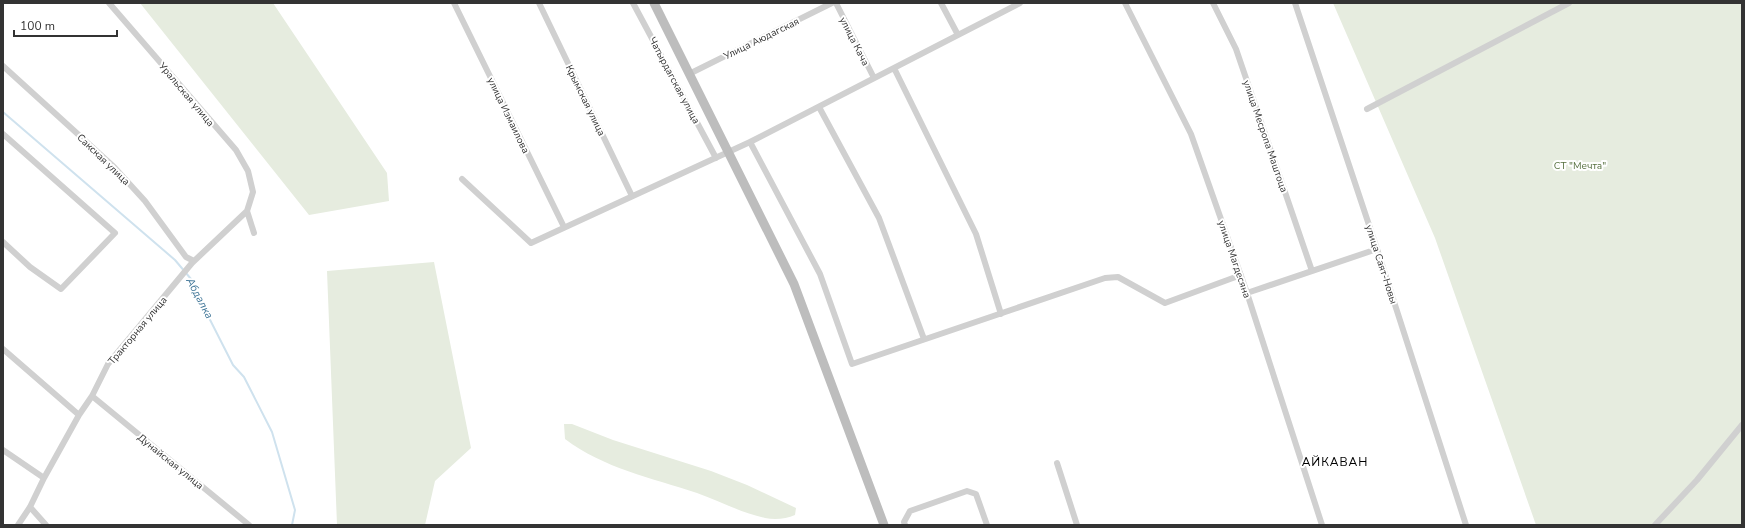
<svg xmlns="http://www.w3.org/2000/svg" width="1745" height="528" font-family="'Nunito Sans',sans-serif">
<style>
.green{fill:#e6ecdf}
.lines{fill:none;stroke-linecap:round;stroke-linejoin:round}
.stream{stroke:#cfe2ee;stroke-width:2}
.minor{stroke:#d0d0d0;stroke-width:6}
.secondary{stroke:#bdbdbd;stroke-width:9}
.labels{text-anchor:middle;stroke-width:4;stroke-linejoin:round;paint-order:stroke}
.street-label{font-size:10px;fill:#333;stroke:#fff}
.park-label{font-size:10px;fill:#56703f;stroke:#fff}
.water-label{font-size:11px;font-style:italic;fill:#3f7597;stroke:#fff}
.quarter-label{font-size:12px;letter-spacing:1px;fill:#000;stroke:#fff}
</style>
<rect width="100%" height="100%" fill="#fff"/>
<path class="green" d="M140,3h133l114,170 2,28 -80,14z
M1333,3h409v522h-206l-101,-287z
M434,262l37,186 -36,33 -10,44h-88l-10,-254z
M564,424h8l41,16 98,31 36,14 49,23 -1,7c-9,4 -20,5 -30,3 -23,-5 -46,-17 -68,-25 -45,-15 -94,-25 -132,-54z"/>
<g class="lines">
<path class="stream" d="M3,112l172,148 16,19 11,25 31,61 11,12 28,55 23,78 -3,15"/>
<path class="minor" d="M454,3l110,224
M539,3l93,193
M633,3l83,155
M836,3l38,75
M941,3l17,32
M1125,3l66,131 56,159 75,232
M1213,3l23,46 76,222
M1295,3l82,246 89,276
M3,66l111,101 31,34 41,56 8,4
M894,68l82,166 25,80
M689,74l143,-71
M819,107l60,111 45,121
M1367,109l202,-106
M3,134l112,99 -54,56 -31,-22 -27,-25
M750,142l70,132 32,90 253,-86 13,-1 47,26 76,-28
M462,179l69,64 219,-101 270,-139
M247,211l7,22
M1247,293l130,-44
M3,349l76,66
M92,396l157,129
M3,450l41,28
M1057,463l20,62
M30,507l16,18
M18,525l12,-18 14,-29 35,-63 13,-19 16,-32 84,-101 55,-52 6,-19 -5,-21 -12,-21 -127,-147
M905,525l-1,-3 6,-11 57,-20 9,3 11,31
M1655,525l42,-45 45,-55"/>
<path class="secondary" d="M654,3l140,281 90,241"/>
</g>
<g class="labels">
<g class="street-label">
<text transform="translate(761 38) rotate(-26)" y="4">Улица Аюдагская</text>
<text transform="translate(855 41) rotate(63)" y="4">улица Кача</text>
<text transform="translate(675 80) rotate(62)" y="4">Чатырдагская улица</text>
<text transform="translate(187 94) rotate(50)" y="4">Уральская улица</text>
<text transform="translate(586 100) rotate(64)" y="4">Крымская улица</text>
<text transform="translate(509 115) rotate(64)" y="4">улица Измаилова</text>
<text transform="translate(1266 136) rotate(71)" y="4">улица Месропа Маштоца</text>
<text transform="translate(104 159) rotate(44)" y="4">Сакская улица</text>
<text transform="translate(1235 259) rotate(71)" y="4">улица Магдесяна</text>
<text transform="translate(1382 264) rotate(72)" y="4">улица Саят-Новы</text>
<text transform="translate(137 330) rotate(-50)" y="4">Тракторная улица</text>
<text transform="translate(171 461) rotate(39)" y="4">Дунайская улица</text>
</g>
<g class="park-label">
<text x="1580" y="169">СТ "Мечта"</text>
</g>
<g class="water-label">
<text transform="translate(200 298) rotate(62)" y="4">Абдалка</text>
</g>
<g class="quarter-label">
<text x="1335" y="466">АЙКАВАН</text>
</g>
</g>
<rect width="1745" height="528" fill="none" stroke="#333333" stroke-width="8"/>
<path d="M14 30v6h103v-6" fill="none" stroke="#333333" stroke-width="2"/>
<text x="20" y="30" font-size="12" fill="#333333" stroke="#ffffff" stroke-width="3" paint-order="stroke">100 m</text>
</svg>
